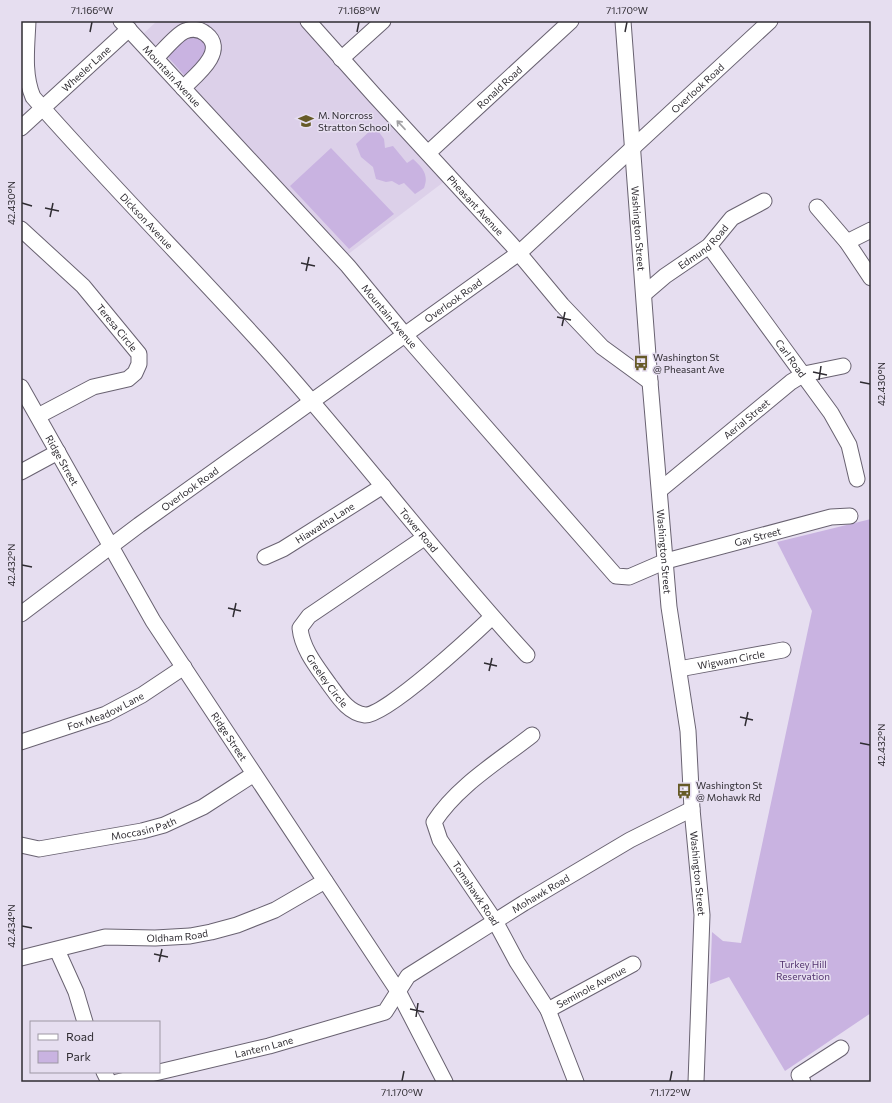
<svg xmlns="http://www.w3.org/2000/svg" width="892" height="1103" font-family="Commissioner,sans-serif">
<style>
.built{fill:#dcd0e9}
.green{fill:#c9b3e1}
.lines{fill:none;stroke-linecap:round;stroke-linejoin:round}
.minor-casing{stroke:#696271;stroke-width:17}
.minor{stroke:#fff;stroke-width:15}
.oneway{stroke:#a1a0a3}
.ticks{fill:none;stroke:#2f2c32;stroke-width:1.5}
.labels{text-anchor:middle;stroke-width:3;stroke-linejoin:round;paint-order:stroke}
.street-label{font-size:10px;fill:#2f2c32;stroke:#e6def0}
.poi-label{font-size:10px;fill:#2f2c32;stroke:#e6def0;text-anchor:start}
.park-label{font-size:10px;fill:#543570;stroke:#e6def0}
.neatline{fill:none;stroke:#2f2c32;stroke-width:1.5}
.ticks-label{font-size:10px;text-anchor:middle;fill:#2f2c32}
</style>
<rect width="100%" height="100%" fill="#e6def0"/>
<path class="built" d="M157,21h144l144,160 -98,74 -205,-220z"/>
<path class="green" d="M196,36l9,5 3,13 -23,22 -18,-20 17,-15z
M373,128h3l8,11 1,9 8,-2 14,17 6,-4c10,9 16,16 11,29l-9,6 -11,-11 -5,2 -7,-4 -6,1 -10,-3 -3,-12 -12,-10 -5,-13z
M331,148l63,66 -45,35 -59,-63z
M871,519v494l-86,58 -56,-94 -19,7 2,-52 11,9 18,2 71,-332 -35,-69z"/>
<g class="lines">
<g class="minor-casing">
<g id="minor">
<path id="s1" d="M28,21c-1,25 -5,53 5,76 73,83 150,161 224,242 93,102 176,214 270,316"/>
<path id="s2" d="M121,21l227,245 57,69 211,241 13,1 37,-16 165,-44 19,-1"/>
<path id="s3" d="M308,21l67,75 137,149 50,60 40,42 48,35"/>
<path id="s4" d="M623,21l27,361 19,225 19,124 4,78 10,106 -6,167"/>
<path d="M156,58c7,-7 21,-24 29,-27 8,-3 15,-2 21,3 22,17 -11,42 -23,54"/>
<path d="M341,59l42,-38"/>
<path id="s5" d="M21,128l108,-99"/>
<path id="s6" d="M428,153l143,-132"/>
<path d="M817,207l30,35 24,36"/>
<path id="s7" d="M21,229l62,57 56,68v10l-4,9 -7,6 -35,8 -55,29"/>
<path d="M847,242l24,-12"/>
<path id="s8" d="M709,246l122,167 18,32 8,34"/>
<path id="s9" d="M644,294l21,-18 44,-30 23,-28 32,-17"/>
<path id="s10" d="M21,387l132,234 245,370 47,91"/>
<path d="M21,472l37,-20"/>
<path id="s11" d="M660,490l131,-108 13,-8 39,-8"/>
<path id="s12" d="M424,538l-115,78 -9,12c2,21 17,39 29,56 9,12 19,29 36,31 21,1 108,-80 127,-98"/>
<path id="s13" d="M265,557l18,-8 100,-63"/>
<path id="s14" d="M21,614l118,-89 380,-272 251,-232"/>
<path id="s15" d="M679,669l104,-19"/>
<path id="s16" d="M532,735c-33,26 -75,51 -98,87l6,18 55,81 22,41 31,48 28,72"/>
<path id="s17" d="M21,742l85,-28 36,-19 42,-28"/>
<path id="s18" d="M21,845l18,4 103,-18 22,-6 39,-18 51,-33"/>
<path d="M57,950l19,42 9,30"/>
<path id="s19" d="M21,958l84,-21 50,1 35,-2 21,-4 26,-7 38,-15 50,-29"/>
<path id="s20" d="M548,1010l85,-46"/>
<path d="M104,1072l5,10"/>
<path id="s21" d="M117,1082l152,-36 116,-34 23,-36 116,-73 106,-63 62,-31"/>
<path d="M803,1082l-4,-7 42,-27"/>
</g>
</g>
<use href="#minor" class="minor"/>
</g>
<defs><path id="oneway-shaft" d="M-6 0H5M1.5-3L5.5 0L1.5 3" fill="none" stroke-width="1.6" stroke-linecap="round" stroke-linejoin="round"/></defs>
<use class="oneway" href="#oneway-shaft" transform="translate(401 125) rotate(-133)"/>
<path class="ticks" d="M90,32l2,-10M357,32l2,-10M625,32l2,-10M22,203l10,3M45,208l14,3M50,217l3,-14M301,263l14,3M306,271l3,-14M557,317l14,3M562,326l3,-14M813,372l14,3M819,380l2,-14M860,382l10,2M22,565l10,2M228,608l13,3M233,617l3,-14M484,663l13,3M489,671l3,-13M740,717l13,3M745,726l3,-14M860,743l10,2M22,926l10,2M154,954l14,3M159,962l3,-13M410,1009l14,3M416,1017l2,-14M402,1081l2,-10M670,1081l2,-10"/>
<defs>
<g id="school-bare" transform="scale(1.2)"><path d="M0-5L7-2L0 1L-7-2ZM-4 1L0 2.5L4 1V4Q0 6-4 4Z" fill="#665a27" stroke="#e6def0" stroke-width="2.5" paint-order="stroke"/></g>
<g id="bus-bare" transform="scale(1.2)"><path d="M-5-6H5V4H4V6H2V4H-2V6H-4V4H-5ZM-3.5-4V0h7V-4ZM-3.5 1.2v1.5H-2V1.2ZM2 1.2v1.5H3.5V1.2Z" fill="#665a27" stroke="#e6def0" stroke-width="2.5" paint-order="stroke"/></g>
</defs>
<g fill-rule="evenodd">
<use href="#school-bare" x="306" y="121"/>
<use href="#bus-bare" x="641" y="363"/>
<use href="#bus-bare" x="684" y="791"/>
</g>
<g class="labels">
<g class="street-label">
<text dy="4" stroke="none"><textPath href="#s5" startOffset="88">Wheeler Lane</textPath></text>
<text dy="4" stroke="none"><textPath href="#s2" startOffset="75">Mountain Avenue</textPath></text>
<text dy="4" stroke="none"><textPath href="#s6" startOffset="97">Ronald Road</textPath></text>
<text dy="4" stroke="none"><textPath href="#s14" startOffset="858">Overlook Road</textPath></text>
<text dy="4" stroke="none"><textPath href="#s3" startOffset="249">Pheasant Avenue</textPath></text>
<text dy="4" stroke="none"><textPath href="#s1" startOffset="245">Dickson Avenue</textPath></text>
<text dy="4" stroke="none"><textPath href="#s4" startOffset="208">Washington Street</textPath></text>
<text dy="4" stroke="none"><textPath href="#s9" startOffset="76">Edmund Road</textPath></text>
<text dy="4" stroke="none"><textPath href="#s14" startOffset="534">Overlook Road</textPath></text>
<text dy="4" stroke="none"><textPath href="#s2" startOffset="399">Mountain Avenue</textPath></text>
<text dy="4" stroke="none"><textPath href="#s7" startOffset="138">Teresa Circle</textPath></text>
<text dy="4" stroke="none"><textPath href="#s8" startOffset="139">Carl Road</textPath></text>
<text dy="4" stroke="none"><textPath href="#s11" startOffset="112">Aerial Street</textPath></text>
<text dy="4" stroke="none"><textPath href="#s10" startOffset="84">Ridge Street</textPath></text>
<text dy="4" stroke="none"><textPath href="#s14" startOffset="210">Overlook Road</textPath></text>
<text dy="4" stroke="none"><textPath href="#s13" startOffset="69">Hiawatha Lane</textPath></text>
<text dy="4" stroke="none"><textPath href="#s1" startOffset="657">Tower Road</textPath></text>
<text dy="4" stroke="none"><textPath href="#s2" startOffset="892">Gay Street</textPath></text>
<text dy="4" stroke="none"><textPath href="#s4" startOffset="532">Washington Street</textPath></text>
<text dy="4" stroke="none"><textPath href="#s15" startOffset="53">Wigwam Circle</textPath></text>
<text dy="4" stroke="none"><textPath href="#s12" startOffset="214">Greeley Circle</textPath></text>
<text dy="4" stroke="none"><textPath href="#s17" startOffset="90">Fox Meadow Lane</textPath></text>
<text dy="4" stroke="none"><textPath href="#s10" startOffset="407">Ridge Street</textPath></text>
<text dy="4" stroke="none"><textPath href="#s18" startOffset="125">Moccasin Path</textPath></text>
<text dy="4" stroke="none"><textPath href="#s4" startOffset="856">Washington Street</textPath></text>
<text dy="4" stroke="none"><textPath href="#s21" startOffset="476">Mohawk Road</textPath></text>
<text dy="4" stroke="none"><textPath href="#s16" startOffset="215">Tomahawk Road</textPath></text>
<text dy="4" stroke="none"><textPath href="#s19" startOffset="159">Oldham Road</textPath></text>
<text dy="4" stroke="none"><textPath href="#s20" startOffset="49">Seminole Avenue</textPath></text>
<text dy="4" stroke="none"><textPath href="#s21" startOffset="151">Lantern Lane</textPath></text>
</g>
<g class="poi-label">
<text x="318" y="119">M. Norcross<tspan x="318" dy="12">Stratton School</tspan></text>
<text x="653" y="361">Washington St<tspan x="653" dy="12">@ Pheasant Ave</tspan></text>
<text x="696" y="789">Washington St<tspan x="696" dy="12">@ Mohawk Rd</tspan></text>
</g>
<g class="park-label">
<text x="803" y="968">Turkey Hill<tspan x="803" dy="12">Reservation</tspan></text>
</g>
</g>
<rect width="892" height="1103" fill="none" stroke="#e6def0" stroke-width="44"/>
<rect x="30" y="1021" width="130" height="52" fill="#e6def0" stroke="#9d97a4"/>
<rect x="38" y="1034" width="20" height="6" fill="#ffffff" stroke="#9d97a4"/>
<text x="66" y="1041" font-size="12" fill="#2f2c32">Road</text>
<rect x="38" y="1051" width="20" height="12" fill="#c9b3e1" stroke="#9d97a4"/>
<text x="66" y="1061" font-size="12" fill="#2f2c32">Park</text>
<rect x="22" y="22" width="848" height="1059" class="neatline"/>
<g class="ticks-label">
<text x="92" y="14">71.166°W</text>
<text x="359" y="14">71.168°W</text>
<text x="627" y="14">71.170°W</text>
<text transform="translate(11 203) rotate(-90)" y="4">42.430°N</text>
<text transform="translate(881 384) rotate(-90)" y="4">42.430°N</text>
<text transform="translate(11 565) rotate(-90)" y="4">42.432°N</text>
<text transform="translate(881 745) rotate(-90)" y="4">42.432°N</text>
<text transform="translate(11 926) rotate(-90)" y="4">42.434°N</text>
<text x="402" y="1096">71.170°W</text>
<text x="670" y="1096">71.172°W</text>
</g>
</svg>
